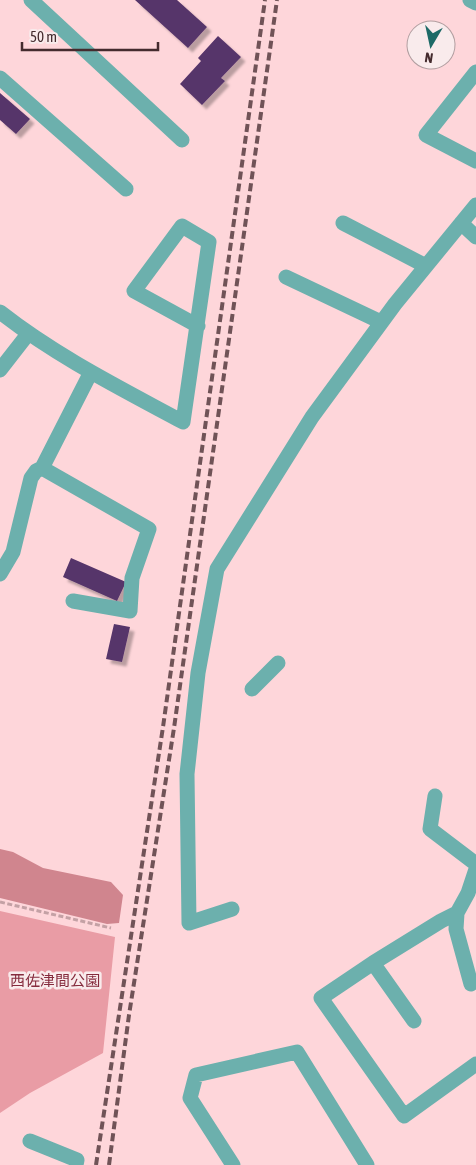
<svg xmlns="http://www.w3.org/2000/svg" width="476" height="1165" font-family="'Asap Condensed','Noto Sans JP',sans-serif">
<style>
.green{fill:#e99ca5}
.forest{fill:#d0858e}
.building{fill:#57356a;filter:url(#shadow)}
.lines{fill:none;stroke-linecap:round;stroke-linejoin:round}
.path{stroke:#c4a1a5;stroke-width:3;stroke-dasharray:5 2.5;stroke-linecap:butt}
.minor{stroke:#6cb0ad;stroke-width:15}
.rail{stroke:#705357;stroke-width:4;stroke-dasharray:8 4;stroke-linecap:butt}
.labels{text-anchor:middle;stroke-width:5;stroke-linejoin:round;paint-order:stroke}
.park-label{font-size:15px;fill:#862c3e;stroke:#f9ebec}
</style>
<defs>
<filter id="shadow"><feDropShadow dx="4.5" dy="4.5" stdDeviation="1" flood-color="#0004"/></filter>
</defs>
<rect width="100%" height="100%" fill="#fed6da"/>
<path class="green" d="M0,911l115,26 -12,116 -73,40 -30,20z"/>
<path class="forest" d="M0,849l13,3 30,16 68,14 12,13 -4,28 -12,1 -107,-26z"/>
<path class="building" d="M135,0h42l30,27 -19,21z
M218,36l23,21 -20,21 4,3 -23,24 -22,-21 21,-23 -3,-3z
M0,93l30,26 -14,15 -16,-14z
M71,558l55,24 -9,19 -54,-24z
M114,624l16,3 -8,35 -16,-3z"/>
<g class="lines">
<path class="path" d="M0,902l111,26"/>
<path class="minor" d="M31,0l151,140
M470,0l6,3
M476,72l-50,63 50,26
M0,78l126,111
M343,223l83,43
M461,223l15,14
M286,277l95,45
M0,312c56,44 120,76 183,110l26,-180 -27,-16 -48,65 64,35
M0,370l28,-36
M0,574l13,-22 18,-74 5,-7 6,-3
M73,601l57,10 2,-33 17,-49 -107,-61 49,-96
M252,689l26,-26
M435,796l-5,33 46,35
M476,869l-8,24 -11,20 -16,8 -68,42 -52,35 83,118 72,-52
M232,909l-43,14 -2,-149 11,-101 19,-104 95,-152 83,-113 81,-99
M457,913l-1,16 15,55
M373,963l41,58
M30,1141l47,19 -1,5
M233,1165l-43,-67 6,-23 101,-23 70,113"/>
<path class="rail" d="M96,1165l67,-438 102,-727
M109,1165l20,-150 45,-287 103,-728"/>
</g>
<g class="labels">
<g class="park-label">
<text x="55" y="986">西佐津間公園</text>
</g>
</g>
<g transform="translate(431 45) rotate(189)"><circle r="24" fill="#f9ebec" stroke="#b19ea0"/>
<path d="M0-4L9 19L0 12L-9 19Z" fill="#1d6a67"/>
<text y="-8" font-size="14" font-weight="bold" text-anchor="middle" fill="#442b2e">N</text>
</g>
<path d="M22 42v8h136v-8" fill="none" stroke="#442b2e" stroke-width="2.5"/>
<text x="30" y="42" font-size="15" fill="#442b2e" stroke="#f9ebec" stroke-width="4" paint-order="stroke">50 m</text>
</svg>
